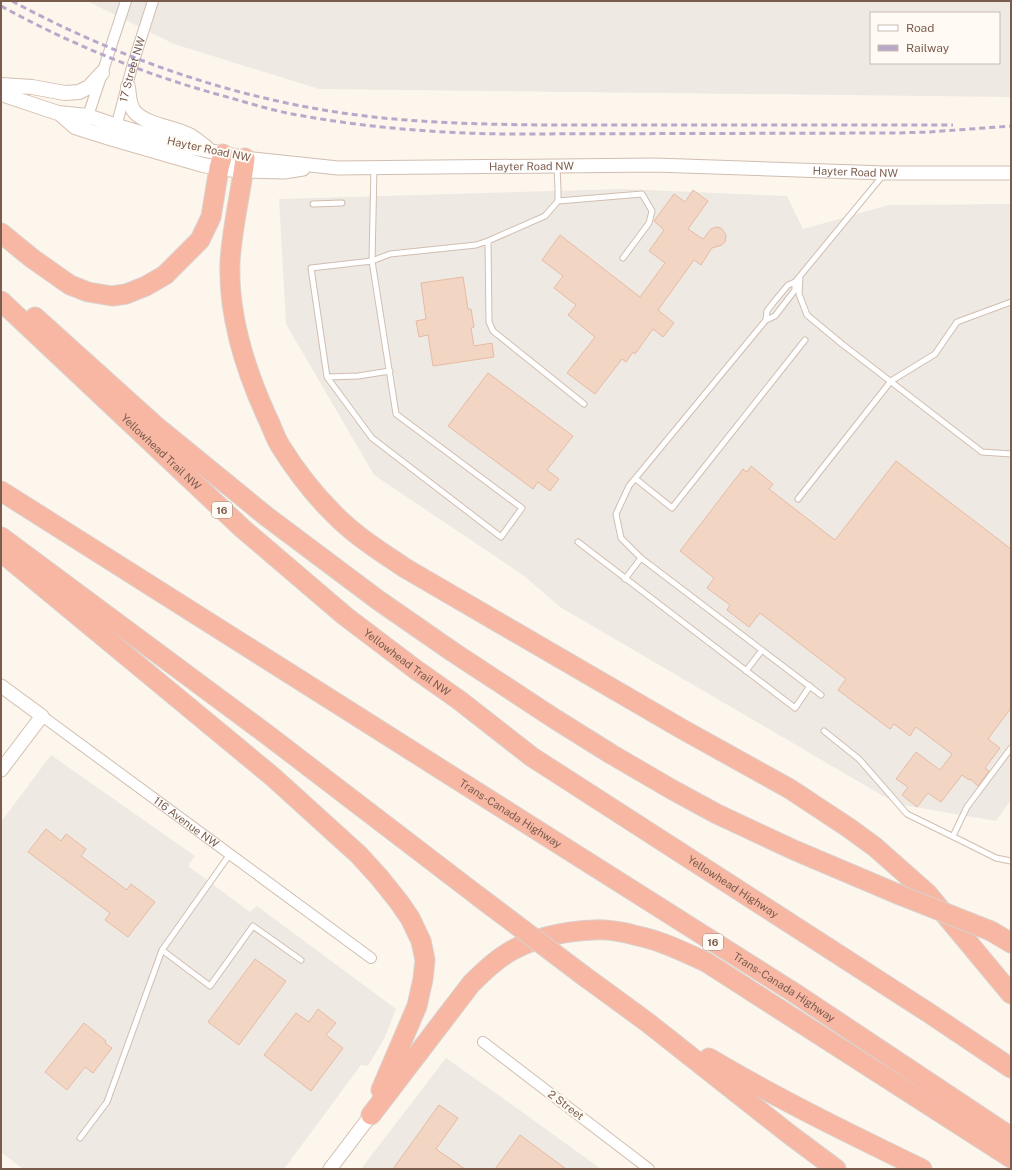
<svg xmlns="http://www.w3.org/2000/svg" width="1012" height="1170" font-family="'Public Sans',sans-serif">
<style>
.industrial{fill:#efe9e4;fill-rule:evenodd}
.building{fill:#f3d5c3;stroke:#e6bba3}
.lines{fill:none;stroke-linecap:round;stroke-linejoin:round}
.service-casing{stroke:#d1beb0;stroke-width:7}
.minor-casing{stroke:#d1beb0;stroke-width:12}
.tertiary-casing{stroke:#d1beb0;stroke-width:15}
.secondary-casing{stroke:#d6c0b0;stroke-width:16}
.motorway-casing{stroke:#dad1cd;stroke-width:21}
.service{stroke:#fff;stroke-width:5}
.minor{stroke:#fff;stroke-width:10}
.tertiary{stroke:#fff;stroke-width:13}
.secondary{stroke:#fff;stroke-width:14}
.motorway{stroke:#f7b7a3;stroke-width:19}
.rail{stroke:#b9a8c9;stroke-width:3;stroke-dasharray:6 4;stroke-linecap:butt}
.motorway-bridge-casing{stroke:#dad1cd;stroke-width:21;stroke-linecap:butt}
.motorway-bridge{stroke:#f7b7a3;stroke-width:19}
.labels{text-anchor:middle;stroke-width:4;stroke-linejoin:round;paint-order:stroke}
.shield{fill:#fffaf3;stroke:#a28b7f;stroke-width:1}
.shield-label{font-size:10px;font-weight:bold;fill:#7a5c4d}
.street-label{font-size:11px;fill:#7a5c4d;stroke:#fffaf3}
</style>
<rect width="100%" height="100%" fill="#fdf6ec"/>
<path class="industrial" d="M87,1h924v96l-692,-8 -145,-45zM871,13h128v50h-128z
M623,189l164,7 16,33 86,-24 122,-1v596l-15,21 -99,-17 -337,-197 -37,-32 -149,-100 -88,-151 -7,-125z
M51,755l144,101 -7,10 62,46 7,-6 139,103 -11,28 -17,29 -7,-1 -77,104h-261l-22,-17v-330z
M446,1058l72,51 83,60h-240z"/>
<path class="building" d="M693,190l15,11 -20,28 15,10 8,-10 5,-2 5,1 3,4 2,3 -1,7 -3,3 -10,3 -11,17 -7,-5 -36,50 16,13 -11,14 -10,-8 -18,25 -2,-2 -7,10 -4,-3 -27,35 -28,-21 28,-36 -27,-22 8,-10 -22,-17 9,-12 -21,-16 18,-25 80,62 25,-34 -16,-12 15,-21 -10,-9 20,-27 11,8z
M463,277l5,32h3l3,18 -3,1 3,18 18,-3 2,14 -61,9 -5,-31 -9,2 -3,-16 10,-2 -5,-36z
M488,373l85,63 -26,34 12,9 -9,12 -12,-9 -5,7 -85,-63z
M896,461l115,88v159l-23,31 12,9 -15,20 4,3 -11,15 -8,-7 -1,1 -7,-5 -21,27 -13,-9 -11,14 -15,-12 6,-8 -12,-8 20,-27 24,18 12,-16 -36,-27 -6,9 -16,-12 -4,5 -52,-39 8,-11 -86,-66 -11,14 -22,-17 3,-5 -23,-17 7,-10 -34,-27 63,-82 4,3 4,-6 22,18 -4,5 66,51z
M46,829l15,12 5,-7 20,15 -5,7 46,34 4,-6 24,18 -27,35 -23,-17 5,-7 -82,-61z
M255,959l31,22 -47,64 -31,-23z
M318,1009l18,14 -10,12 17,13 -32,43 -47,-36 32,-42 13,9z
M84,1023l22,18 -1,2 7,5 -19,25 -8,-6 -18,23 -22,-18z
M439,1105l19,13 -22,31 29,20h-72z
M520,1135l46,34h-71z"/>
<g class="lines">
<g class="service-casing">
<path id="service" d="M557,166l1,24v11
M884,174l-84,102 -1,18 8,21 35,29 140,108 29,2
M313,204l29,-1
M488,241l1,81 4,9 91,73
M800,276l-5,6v8l-20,26 -9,4 -137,166 -13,28 5,24 20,20 180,137
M766,320l1,-9 6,-8 15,-18 7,-3
M390,371l-32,5 -31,1 45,61 129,99 21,-29 -126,-94 -24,-153 18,-7 86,-9 12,-4 57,-25 13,-15 84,-7 10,17 -3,12 -26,35
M327,377l-16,-109 61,-7 2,-93
M636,479l36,29 133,-168
M798,499l93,-118 44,-27 22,-32 54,-20
M578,542l217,166 15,-22
M625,579l16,-21
M746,671l16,-21
M824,731l35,28 48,55 55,27 34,17 15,3
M953,836l14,-29 44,-59
M162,950l48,36 43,-60 48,34
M80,1138l27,-36 55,-152 68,-96"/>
</g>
<g class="minor-casing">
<g id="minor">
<path d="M86,122l40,-121"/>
<path id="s1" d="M115,131l17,-64 21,-66"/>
<path id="s2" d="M42,716l329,242"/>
<path d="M483,1042l166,127"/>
</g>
</g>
<g class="tertiary-casing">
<g id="tertiary">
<path id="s3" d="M245,158l93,10 317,-3 229,8h127"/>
<path d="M243,171l41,1 19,-3"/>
<path d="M1,686l41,30 -41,54"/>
<path d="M330,1169l41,-54"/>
</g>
</g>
<g class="secondary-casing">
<path id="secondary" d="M1,85l31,2 33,6 14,-1 10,-5 13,-14
M128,87c1,8 1,18 6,24 11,14 40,16 55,24 6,3 12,9 18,13
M1,94l57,19 30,3 29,10 68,20 60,12
M59,113l16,14 38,12 90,26 16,3 24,3"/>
</g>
<g class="motorway-casing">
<g id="motorway">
<path d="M245,158c-4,35 -13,69 -15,104 -2,54 15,107 37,155 5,10 8,21 14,30 15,24 32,46 52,66 21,22 47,38 72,55l277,161 108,60 59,39 26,19 52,46 84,101"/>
<path d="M1,233l32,26 37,26 18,7 24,4 14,-2 20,-8 19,-11 35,-35 11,-23 8,-49 4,-14"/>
<path id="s4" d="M1,301l241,227 103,88 70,53 44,31 73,57 397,256 82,55"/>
<path d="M35,317l122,110 109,89 112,84 75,52 102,67 56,35 60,35 46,25 77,36 106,45"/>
<path id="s5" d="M1,491l792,501 218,145"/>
<path d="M1,537l264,196 213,163"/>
<path d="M1,552l272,225 86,78 20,22 20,25 11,16 11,23 4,19 -2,19 -6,27 -36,84"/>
<path d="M991,931l20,12"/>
<path d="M584,976l63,46 142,112 47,35"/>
<path d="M709,1058c69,41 141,76 213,111"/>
<path d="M371,1115l100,-131c10,-10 20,-20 32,-28 24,-17 61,-25 90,-26 14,-1 31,2 45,6 24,5 46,16 68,26l305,196"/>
</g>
</g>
<use href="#service" class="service"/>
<use href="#minor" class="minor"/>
<use href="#tertiary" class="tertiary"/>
<use href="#secondary" class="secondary"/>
<use href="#motorway" class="motorway"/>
<path class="rail" d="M12,1c115,62 241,104 371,117 83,8 167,7 251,7 106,0 213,0 319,0
M1,6c73,40 150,71 230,92 20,6 41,12 61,16 70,13 140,19 211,20l394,-1 33,-1 81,-6"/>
<g class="motorway-bridge-casing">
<path id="motorway-bridge" d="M900,895l91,36
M478,896l106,80"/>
</g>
<use href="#motorway-bridge" class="motorway-bridge"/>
</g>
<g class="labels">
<g class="shield">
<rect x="212" y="502" width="20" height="16" rx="3"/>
<rect x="703" y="934" width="20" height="16" rx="3"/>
</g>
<g class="shield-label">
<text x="222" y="514">16</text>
<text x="713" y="946">16</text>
</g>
<g class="street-label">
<text dy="4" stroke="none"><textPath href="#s1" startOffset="64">17 Street NW</textPath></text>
<text transform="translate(209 149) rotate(12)" y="4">Hayter Road NW</text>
<text dy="4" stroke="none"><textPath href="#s3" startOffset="287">Hayter Road NW</textPath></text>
<text dy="4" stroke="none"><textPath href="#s3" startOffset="611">Hayter Road NW</textPath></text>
<text dy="4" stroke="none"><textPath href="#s4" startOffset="220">Yellowhead Trail NW</textPath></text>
<text dy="4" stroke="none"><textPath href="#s4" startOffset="544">Yellowhead Trail NW</textPath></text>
<text dy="4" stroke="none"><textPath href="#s5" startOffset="603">Trans-Canada Highway</textPath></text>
<text dy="4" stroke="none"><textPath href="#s2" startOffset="179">116 Avenue NW</textPath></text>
<text dy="4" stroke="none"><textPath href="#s4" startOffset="940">Yellowhead Highway</textPath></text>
<text dy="4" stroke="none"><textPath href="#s5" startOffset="927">Trans-Canada Highway</textPath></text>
<text transform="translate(566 1105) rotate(37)" y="4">2 Street</text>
</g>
</g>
<rect width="1012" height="1170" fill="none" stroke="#7a5c4d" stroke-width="4"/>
<rect x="870" y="12" width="130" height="52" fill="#fffaf3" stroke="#cabbb1"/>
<rect x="878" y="25" width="20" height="6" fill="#ffffff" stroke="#cabbb1"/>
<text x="906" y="32" font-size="12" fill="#7a5c4d">Road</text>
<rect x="878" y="45" width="20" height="6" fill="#b9a8c9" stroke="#cabbb1"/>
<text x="906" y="52" font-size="12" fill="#7a5c4d">Railway</text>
</svg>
